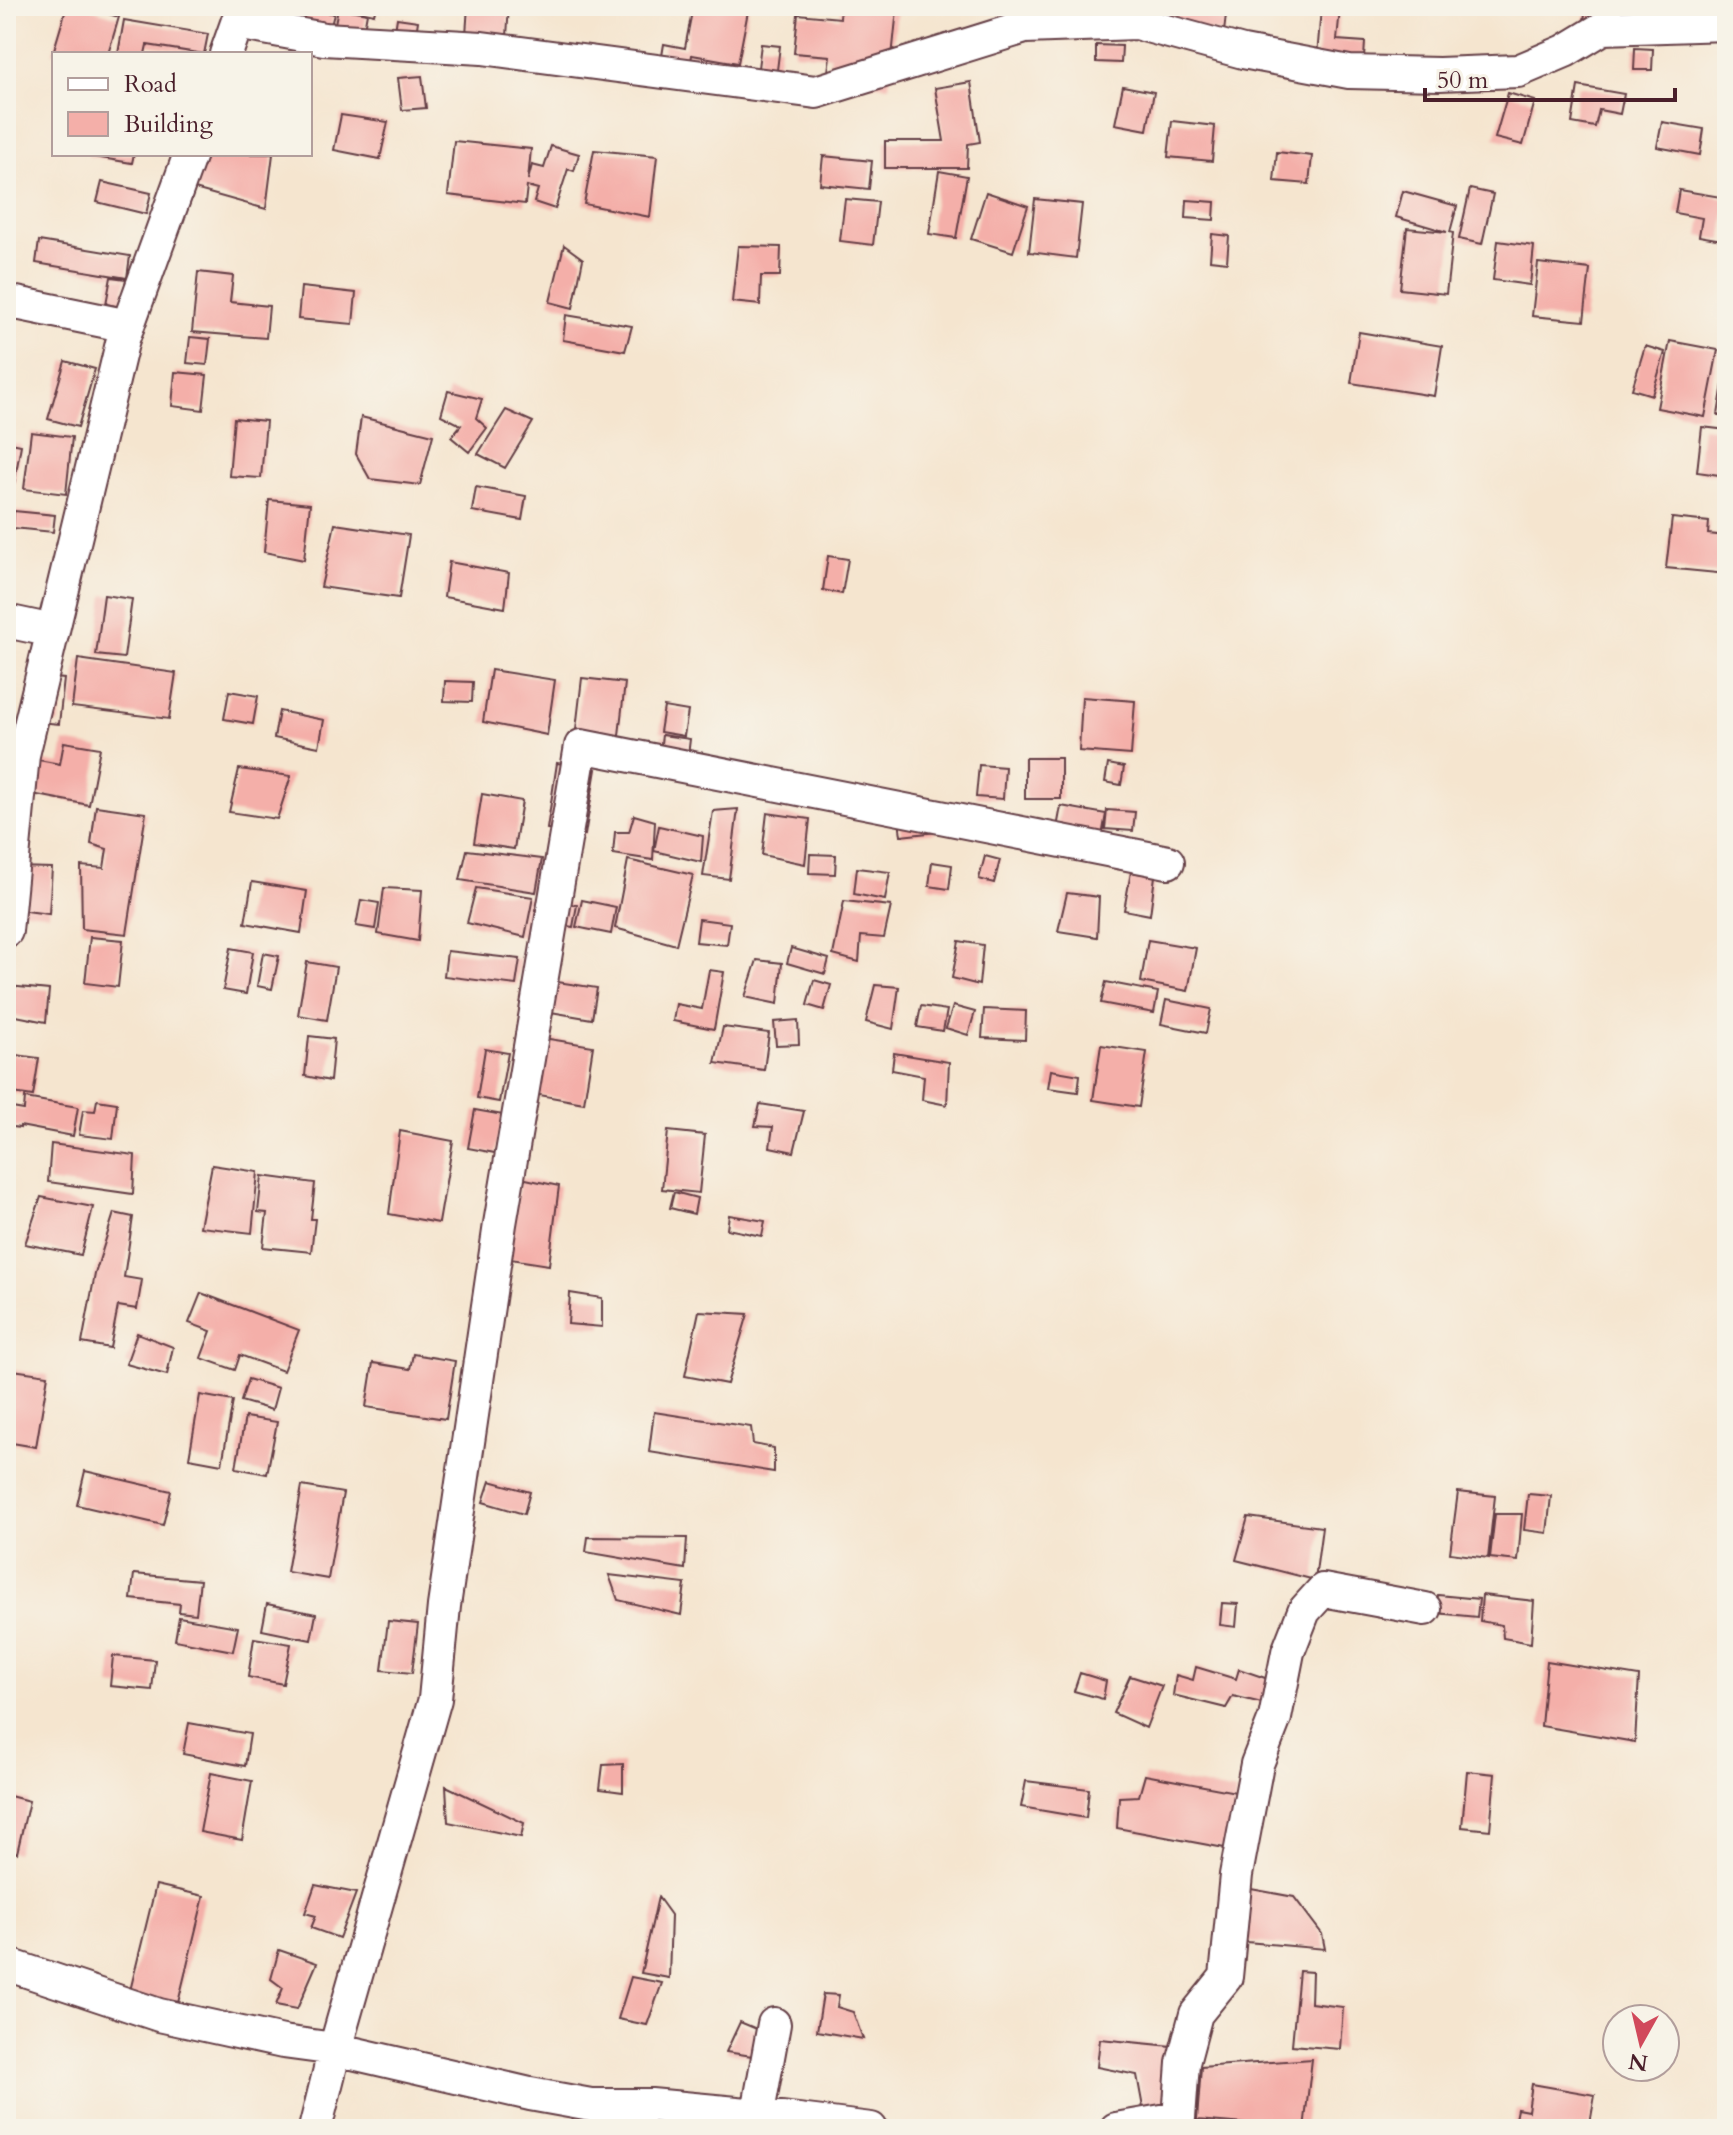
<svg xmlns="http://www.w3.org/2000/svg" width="1733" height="2135" font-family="Cardo,serif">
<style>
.building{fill:#f4afa9}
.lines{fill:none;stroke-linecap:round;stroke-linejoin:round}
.street-casing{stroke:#643d44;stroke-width:36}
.street{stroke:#fff;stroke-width:32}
</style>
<rect width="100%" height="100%" fill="#f7f3e8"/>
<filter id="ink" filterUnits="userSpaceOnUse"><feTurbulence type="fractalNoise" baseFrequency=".0125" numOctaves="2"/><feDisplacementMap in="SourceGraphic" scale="16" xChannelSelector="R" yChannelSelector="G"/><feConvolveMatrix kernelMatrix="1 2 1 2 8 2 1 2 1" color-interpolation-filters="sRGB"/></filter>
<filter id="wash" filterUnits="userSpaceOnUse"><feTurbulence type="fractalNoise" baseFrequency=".006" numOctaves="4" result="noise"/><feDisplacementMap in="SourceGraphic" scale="32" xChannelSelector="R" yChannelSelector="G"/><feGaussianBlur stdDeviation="1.8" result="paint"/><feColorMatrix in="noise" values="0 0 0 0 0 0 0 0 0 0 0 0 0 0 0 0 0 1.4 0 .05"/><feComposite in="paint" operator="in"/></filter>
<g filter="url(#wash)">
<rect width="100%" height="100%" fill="#f5e5cf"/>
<g id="blocks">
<path class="building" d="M67,6h14l38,11 -11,37 -55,-1z
M157,6h28l-1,5 -28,-3z
M267,6h57l-1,5 11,3 -9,34 -65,-16z
M357,6h19l-2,8 -18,-4z
M468,6h41l-3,45 -41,-2z
M693,6h56l-11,57 -46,-8 -4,24 -29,-5 5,-30 21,4z
M841,6l56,3 -8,77 -62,-6 3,-24 -36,-3 4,-39 42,4z
M1172,6h55l-3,26 -54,-5z
M1586,6h27l-3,19 -26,-4z
M338,8l29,5 -8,43 -29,-6z
M1321,8l19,1 -3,31 28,2 -2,32 -47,-5z
M397,18l21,3 -5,32 -21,-3z
M124,20l84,14 -4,20 -57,-9 -2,9h-27z
M761,44l19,2 -5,40 -19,-2z
M1096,45l26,1 -1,17 -25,-1z
M1635,48l18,1 -1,21h-18z
M422,76l4,32 -24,2 -4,-32z
M971,82l9,60 -12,2 -1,24h-82v-27h59l-9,-53z
M1123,86l31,6 -7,38 -32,-6z
M1578,86l46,8 -4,20 -21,-4 -4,17 -23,-4z
M1508,93l27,8 -12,44 -28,-7z
M341,115l47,7 -8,37 -46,-9z
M1172,121l43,5 -3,35 -44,-4z
M1662,122l42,7 -4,26 -43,-8z
M454,141l77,8 -3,31 4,-15 12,3 7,-22 28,8 -5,17 -6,-2 -13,40 -21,-7 4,-13 -11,-3 -2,18 -77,-9z
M594,150l63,6 -7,61 -66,-13z
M1277,152l35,4 -3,28 -35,-3z
M88,154h46l-2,9 -44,-7z
M194,154h79l-7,55 -82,-23z
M823,156l49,5 -3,28 -49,-5z
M939,171l28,5 -11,62 -27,-4z
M102,182l49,11 -5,21 -49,-12z
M1470,189l23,5 -11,50 -23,-5z
M1679,190l48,8 -5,42 -23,-4 3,-18 -27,-5z
M1403,191l54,15 -7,26 3,1 -7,61 -46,-5 7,-61 40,4 -51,-15z
M986,192l42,14 -15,46 -42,-13z
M845,199l33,3 -5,43 -33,-4z
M1035,199l47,5 -6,54 -47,-6z
M1187,200l28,2 -1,18 -28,-2z
M1212,234l17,2 -2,26 -17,-2z
M39,241l91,15 -3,22 -91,-15z
M1498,241l36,5 -4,39 -37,-5z
M564,245l19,14 -10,49 -23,-6z
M738,246l43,1 -1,29h-19l-1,29 -28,-3z
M1538,263l52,6 -6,52 -52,-5z
M198,272l35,4 -3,26 39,4 -3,32 -74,-6z
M111,277l15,2 -5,28 -15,-3z
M301,287l55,6 -3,31 -55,-5z
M566,315l66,11 -7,25 -62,-11z
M1359,332l83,14 -8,50 -83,-13z
M190,337l20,2 -3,26 -20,-2z
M1670,341l48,9 -13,67 -48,-9z
M1645,346l20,6 -13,43 -20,-6z
M65,361l30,8 -17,58 -30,-8z
M175,372l32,3 -4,35 -31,-4z
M1725,372h2v45l-9,-2z
M448,391l34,8 -6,19 11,10 -18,24 -18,-15 10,-12 -20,-10z
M506,410l27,12 -28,46 -27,-14z
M361,417l72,18 -13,50 -50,-6 -14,-25z
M234,418l32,3 -5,57 -32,-2z
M1702,427l25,3v46l-30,-4z
M31,432l41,5 -6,57 -42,-5z
M6,442l15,3 -7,39 -8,-1z
M476,487l50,9 -4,24 -50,-9z
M269,500l41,4 -6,56 -40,-8z
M14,511l41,4 -2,17 -40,-4z
M1672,518l37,4 -1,12 19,2v38l-61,-6z
M335,524l74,11 -10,63 -78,-11z
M828,556l20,3 -6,35 -19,-4z
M449,562l60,11 -4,35 -61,-11z
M104,595l28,4 -8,59 -28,-3z
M78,659l98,14 -7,46 -97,-12z
M491,670l64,10 -8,55 -64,-13z
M46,677l18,2 -5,45 -19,-2z
M582,678l43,5 -9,78 -43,-6z
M445,681l28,1 -1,20 -28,-1z
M229,691l29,5 -5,28 -29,-5z
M1082,697l53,4 -4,54 -52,-4z
M664,707l24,4 -4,25 -24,-4z
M279,711l45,9 -5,27 -45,-9z
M662,735l28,4 -4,33 -28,-3z
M64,742l36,6 -11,57 -67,-13 6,-34 32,6z
M1025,758h36v41h-36z
M557,763l39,6 -11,66 -38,-6z
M1108,764l16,3 -3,18 -16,-3z
M979,765l26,2 -2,32 -27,-2z
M239,769l52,7 -14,43 -48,-7z
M482,794l40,7 -8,48 -40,-6z
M96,806l50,7 -19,121 -45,-5 -1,-63 23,2 3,-19 -16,-5z
M1061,806l45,8 -8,44 -45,-8z
M738,809l-9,70 -26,-3 10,-65z
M1107,810l28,2 -2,19 -28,-2z
M898,812l39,20 -36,4z
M767,813l43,6 -5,45 -43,-9z
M634,815l21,6 -2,39 -40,-6 2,-22h14z
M659,826l44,10 -2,26 -47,-11z
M467,850l75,9 -6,33 -76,-12z
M810,854l26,1 -1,19 -26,-1z
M985,856l15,4 -6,23 -15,-4z
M628,860l65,15 -17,70 -61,-17z
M932,862l20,3 -3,24 -20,-3z
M15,867l37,1 -3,46 -38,-5z
M857,868l33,4 -5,28 -31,-6z
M1131,872l24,4 -5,39 -26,-5z
M252,882l55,9 -6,42 -56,-10z
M384,888l38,2 -4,51 -40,-7z
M476,888l57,9 -8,40 -58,-14z
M1067,893l32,4 -2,40 -39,-6z
M361,900l18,3 -4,26 -19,-3z
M582,900l34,7 -5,27 -35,-7z
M553,901l24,4 -4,22 -24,-4z
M844,901l47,5 -7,32 -23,-2 -2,26 -26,-7z
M699,919l31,4 -3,22 -31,-3z
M90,937l33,3 -5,47 -33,-4z
M1148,940l48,8 -8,43 -47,-9z
M959,941l24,4 -4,40 -27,-7z
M231,948l22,4 -7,42 -23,-4z
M791,948l38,11 -4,15 -38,-11z
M447,951l73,8 -4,26 -72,-9z
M263,953l16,3 -7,33 -15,-3z
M757,960l25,3 -4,41 -33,-7z
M307,962l29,5 -9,53 -29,-5z
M709,970l15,2 -10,57 -41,-8 3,-17 26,5z
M538,979l59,9 -5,31 -59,-10z
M814,980l17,5 -7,25 -17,-5z
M1106,982l52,10 -4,21 -53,-10z
M875,985l24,2 -6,42 -27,-7z
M8,986l41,4 -3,32 -40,-8z
M1166,1000l45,9 -5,24 -45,-9z
M921,1006l26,4 -4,21 -26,-4z
M953,1006l22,6 -7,23 -22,-7z
M984,1009l42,2 -1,29 -43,-2z
M798,1020l1,24 -23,1 -2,-23z
M723,1027l46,6 -5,37 -49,-7z
M309,1036l25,3 -4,42 -25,-5z
M543,1038l50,8 -9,57 -50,-9z
M1101,1045l46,7 -8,55 -46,-7z
M485,1049l23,4 -9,49 -22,-4z
M894,1053l55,9 -2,43 -25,-5 2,-24 -32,-6z
M9,1054l30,4 -6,38 -27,-4z
M1051,1070l29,5 -2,17 -30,-4z
M25,1098l53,9 -5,29 -53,-10v2l-14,-2v-19l18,3z
M97,1100l20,3 -4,36 -34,-4 4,-25 12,1z
M760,1104l44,7 -10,41 -24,-5 3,-20 -18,-1z
M475,1110l28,5 -8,38 -27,-5z
M400,1131l53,10 -14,82 -50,-9z
M668,1131l37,4 -6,58 -37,-4z
M51,1144l84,11 -2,39 -85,-12z
M212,1165l46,7 -6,61 -52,-6z
M262,1176l53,7 -4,36h4l-4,33 -48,-5 4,-34 -9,-1z
M521,1178l38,8 -10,79 -45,-7z
M674,1192l23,6 -3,16 -24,-6z
M41,1197l52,10 -12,48 -56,-11z
M114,1213l19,4 -9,60 18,3 -5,29 -19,-3 -8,42 -28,-5 13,-69z
M729,1215l36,6 -3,15 -35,-7z
M201,1293l98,37 -16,41 -43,-16 -5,15 -34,-12 10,-27 -22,-8z
M570,1293l32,5v29l-34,-3z
M699,1311l49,3 -21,70 -42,-8z
M137,1333l36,14 -6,28 -41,-11z
M413,1354l42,7 -9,58 -80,-12 7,-44 37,6z
M6,1369l42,6 -12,72 -30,-5z
M248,1379l30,9 -6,22 -31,-9z
M200,1395l33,6 -11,63 -33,-6z
M654,1412l97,15 2,17 21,4v24l-125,-20z
M245,1417l32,5 -10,52 -31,-6z
M85,1471l86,20 -8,34 -86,-20z
M490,1481l40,11 -6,22 -41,-12z
M302,1486l41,7 -15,86 -41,-7z
M1458,1492l37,4 -7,62 -38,-5z
M1528,1494l23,2 -4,37 -23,-3z
M1495,1514h27l-4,47 -28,-3z
M1248,1517l74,10 -7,53 -79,-20z
M588,1537l99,1 -2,31 -99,-17z
M134,1574l66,6 -4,34 -17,-2 1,-8 -49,-5z
M609,1575l76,9 -4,31 -63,-15z
M1438,1595l41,4 -2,18 -41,-4z
M1482,1595l52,6 -3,42 -28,-5 -1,-13 -22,-4z
M1222,1603l16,1 -2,23 -16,-2z
M267,1604l49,10 -5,26 -49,-10z
M179,1617l59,10 -5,24 -58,-11z
M388,1621l30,3 -6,49 -30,-3z
M254,1638l37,6 -8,40 -35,-7z
M113,1656l42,4 -3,30 -42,-4z
M1547,1661l92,15 -4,66 -94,-16z
M1196,1667l40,12 3,-10 32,11 -5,24 -33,-8 -7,12 -53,-13 3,-20 17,5z
M1080,1673l26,8 -3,18 -29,-8z
M1130,1676l32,10 -16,42 -33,-15z
M189,1723l61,11 -5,32 -62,-12z
M623,1764v28l-23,-3 3,-24z
M1467,1771l28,3 -5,56 -28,-3z
M211,1773l41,8 -10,59 -42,-8z
M1145,1775l91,17 -6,57 -113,-21 2,-31 20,-1z
M1026,1781l63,8 -3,29 -65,-11z
M446,1786l78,37 -3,14 -73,-15z
M6,1795l23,6 -12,52 -11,-3z
M156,1885l48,11 -27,111 -48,-12z
M315,1885l41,8 -17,45 -28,-10 5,-12 -11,-3z
M1240,1887l54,10 28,37 3,15 -90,-8z
M658,1897l13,18 -2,63 -28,-5z
M279,1950l38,13 -20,46 -21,-4 7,-17 -12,-9z
M1299,1971l13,1 -1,31 32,4 -3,42 -48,-4z
M631,1977l31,6 -15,42 -29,-6z
M823,1994l16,1 -2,12 16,5 10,27 -46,-8z
M740,2022l24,10 -5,25 -33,-5z
M1100,2039l71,7 -5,68 -22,-1 -7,-38 -40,-8z
M1312,2059l-8,70 -107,-9 4,-53z
M1532,2084l63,11 -6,34h-76l4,-20 11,2z"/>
</g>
</g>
<g filter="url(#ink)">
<use href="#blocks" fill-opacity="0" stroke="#643d44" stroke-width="2"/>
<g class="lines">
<g class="street-casing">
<path id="street" d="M237,23l87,16 158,9 334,44 209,-65 111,-4 107,29 106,20 90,2 79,-3 47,-20 38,-23 124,-4
M226,54l17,-48
M6,303h10l112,23
M6,621l47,10
M6,931l17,-176 100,-416 67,-185
M6,1964l153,51 124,27 52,7 195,45 61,11h60l107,10 113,14
M315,2129l20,-80 100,-350 9,-93 56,-382 81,-478 587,116
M755,2129l19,-105
M1116,2129l63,-11 4,-55 13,-49 30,-37 10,-102 21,-111 18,-46 13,-66 16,-41 19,-21 102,19"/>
</g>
<use href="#street" class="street"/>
</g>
</g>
<rect width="1733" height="2135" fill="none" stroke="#f7f3e8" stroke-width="32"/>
<rect x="52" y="52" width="260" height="104" fill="#f7f3e8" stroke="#b29e9c" stroke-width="2"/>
<rect x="68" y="78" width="40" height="12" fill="#ffffff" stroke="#b29e9c" stroke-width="2"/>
<text x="124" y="92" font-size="24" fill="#4a1f2b">Road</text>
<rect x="68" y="112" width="40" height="24" fill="#f4afa9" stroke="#b29e9c" stroke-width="2"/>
<text x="124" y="132" font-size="24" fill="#4a1f2b">Building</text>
<g transform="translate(1641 2043) rotate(188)"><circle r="38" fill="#f7f3e8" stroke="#b29e9c" stroke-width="2"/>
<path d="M0-6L14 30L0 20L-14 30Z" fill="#d1495b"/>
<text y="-12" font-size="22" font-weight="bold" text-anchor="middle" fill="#4a1f2b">N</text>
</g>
<path d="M1425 88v12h250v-12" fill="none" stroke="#4a1f2b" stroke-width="4"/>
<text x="1437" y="88" font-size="24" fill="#4a1f2b" stroke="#f7f3e8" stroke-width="6" paint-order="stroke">50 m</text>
</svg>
